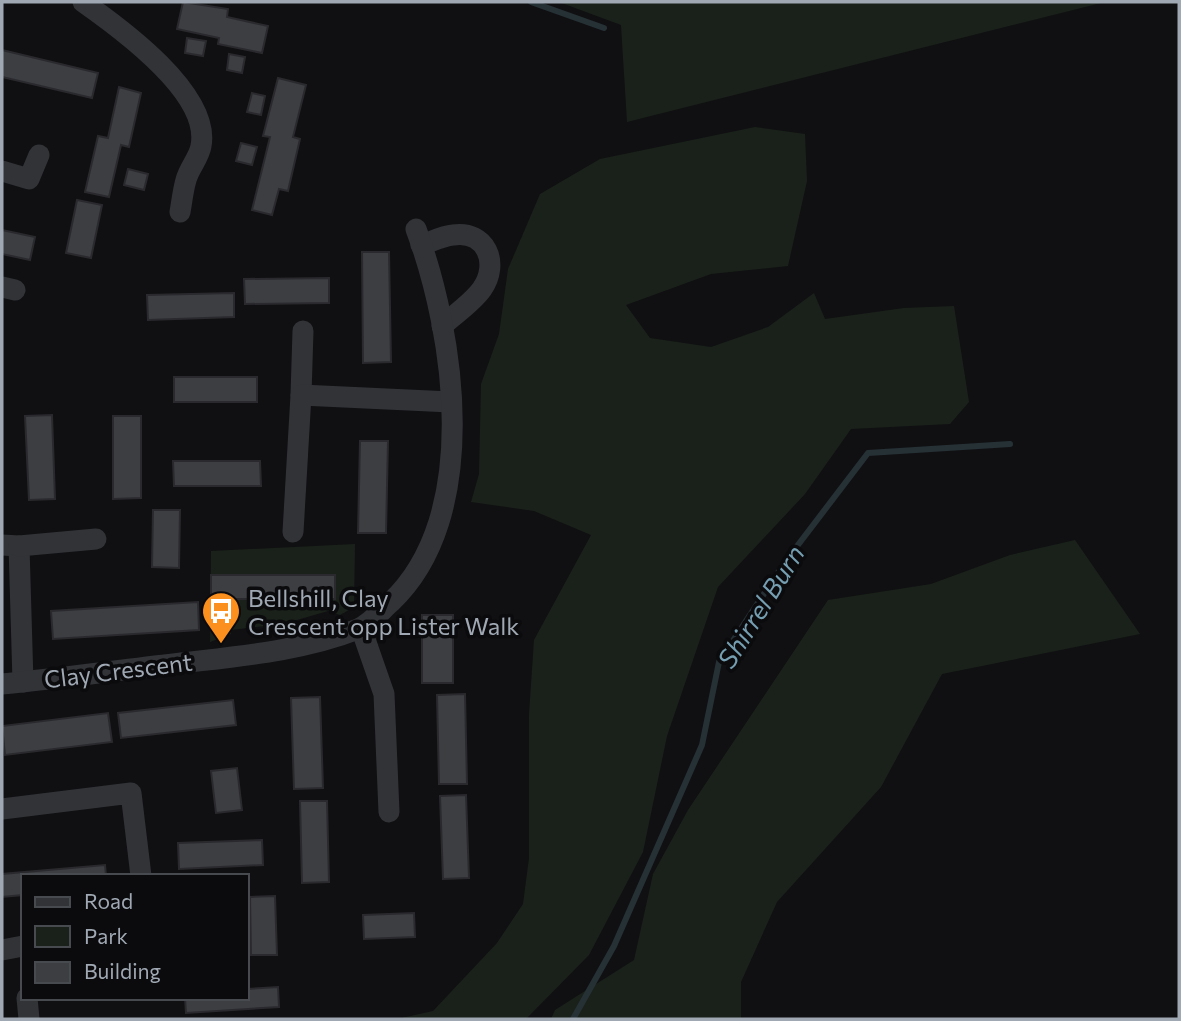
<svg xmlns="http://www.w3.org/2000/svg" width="1181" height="1021" font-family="Commissioner,sans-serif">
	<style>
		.green { fill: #1a211a }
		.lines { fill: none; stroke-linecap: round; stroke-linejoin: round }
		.stream { stroke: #263136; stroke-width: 6 }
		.building { fill: #3c3e42; stroke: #2a2a2e; stroke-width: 2 }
		.minor { stroke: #313337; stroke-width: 21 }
		.labels { text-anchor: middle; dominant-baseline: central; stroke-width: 7; stroke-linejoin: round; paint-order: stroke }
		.poi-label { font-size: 24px; fill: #a0a9b3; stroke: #0b0b0d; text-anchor: start }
		.street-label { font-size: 24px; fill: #a0a9b3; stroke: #0b0b0d }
		.water-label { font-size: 26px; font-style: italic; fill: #759eb1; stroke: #0b0b0d }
	</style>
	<rect width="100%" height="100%" fill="#101012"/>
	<g class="green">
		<path d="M559,2H1105L627,122L621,25Z"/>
		<path d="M755,127L805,134L807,181L788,266L711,274L626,305L650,338L711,347L768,327L814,293L825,319L904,308L954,306L969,402L950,424L851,429L805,494L718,587L667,736L643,852L589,955L526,1019H397L433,1011L497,943L523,904L529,858V714L534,640L591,535L534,511L471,502L479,474L481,384L499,334L508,269L540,194L600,159Z"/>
		<path d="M1075,540L1140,634L942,674L881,787L777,902L741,982V1019H551L555,1010L634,960L653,874L688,810L828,600L931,584L1010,555Z"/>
		<path d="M355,544L354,607L340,615L328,611L283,624L231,630V634L210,642L211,551Z"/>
	</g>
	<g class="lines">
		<g class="stream">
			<path d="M531,2L604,28"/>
			<path d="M573,1019L614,946L702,745L719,662L785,562L868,453L1010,444"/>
		</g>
	</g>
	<g class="building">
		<path d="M183,2L228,9L227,17L268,26L262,53L218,44L219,38L177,29Z"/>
		<path d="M187,38L206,41L203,56L185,53Z"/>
		<path d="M2,50L98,73L92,98L2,77Z"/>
		<path d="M229,54L245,57L242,73L227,70Z"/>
		<path d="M278,78L306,85L293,137L300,139L288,191L279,189L272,215L252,210L270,137L263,136Z"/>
		<path d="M119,87L141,93L129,147L121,145L109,197L85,192L98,136L108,138Z"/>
		<path d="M252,93L265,96L261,115L247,112Z"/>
		<path d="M241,143L257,147L252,165L236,161Z"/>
		<path d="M128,169L148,174L144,190L124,185Z"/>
		<path d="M77,200L102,205L91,258L66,253Z"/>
		<path d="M2,230L35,237L30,260L2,254Z"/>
		<path d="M362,252H389L391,362L363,363Z"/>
		<path d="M329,278V303L245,304L244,279Z"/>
		<path d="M234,293V317L148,320L147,295Z"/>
		<rect x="174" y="377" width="83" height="25"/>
		<path d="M52,415L55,499L29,500L25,416Z"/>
		<path d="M113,416H141V498L113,499Z"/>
		<path d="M360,441H388L386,533H358Z"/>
		<path d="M173,461H260L261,486H174Z"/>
		<path d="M153,510H180L179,568L152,567Z"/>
		<rect x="211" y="575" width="124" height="24"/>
		<path d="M198,602L199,630L53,639L51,611Z"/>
		<rect x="422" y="615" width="31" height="68"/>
		<path d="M465,694L467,784H439L437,695Z"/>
		<path d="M320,697L323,788L294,789L291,698Z"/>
		<path d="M233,700L236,725L121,738L118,713Z"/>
		<path d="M108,713L112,742L5,755L2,726Z"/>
		<path d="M237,768L242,810L216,813L211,771Z"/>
		<path d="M466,795L469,878L443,879L440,796Z"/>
		<path d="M300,801H327L329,882L302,883Z"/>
		<path d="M262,840L263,865L179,869L178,843Z"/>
		<path d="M105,865L106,876H23V895L2,897V874Z"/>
		<path d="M275,896L277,955H251L250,897Z"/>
		<path d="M414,913L415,937L364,939L363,915Z"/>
		<path d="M278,987L279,1007L186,1013L185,998H247V989Z"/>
	</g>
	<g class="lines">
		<g class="minor">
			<path d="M83,2C120,28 211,94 201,146C199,158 189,168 186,180C183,190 182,201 180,212"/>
			<path d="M2,171L29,179L39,155"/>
			<path d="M421,245C431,242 442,236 453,235C486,230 500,263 482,289C472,303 455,314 442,326"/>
			<path d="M2,287L15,290"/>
			<path d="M301,395L303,331"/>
			<path d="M293,532L301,395L451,402"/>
			<path d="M2,545L19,546L23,682"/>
			<path d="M19,546L96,539"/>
			<path d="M361,628L384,694L389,812"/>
			<path d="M2,684C62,678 121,670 181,663C240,656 302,651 358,629C370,624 381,611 391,602C482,516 455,335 416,229"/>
			<path d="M2,809L131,793L141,876"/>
			<path d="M2,950L23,946"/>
			<path d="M27,998L29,1019"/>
		</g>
	</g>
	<defs>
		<symbol id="bus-pin" viewBox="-11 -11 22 30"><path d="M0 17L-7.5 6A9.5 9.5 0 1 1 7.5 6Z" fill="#fb901f" stroke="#0b0b0d"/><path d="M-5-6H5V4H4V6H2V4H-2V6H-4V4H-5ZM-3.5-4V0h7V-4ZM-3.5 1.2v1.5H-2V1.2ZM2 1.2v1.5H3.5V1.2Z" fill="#fff"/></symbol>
	</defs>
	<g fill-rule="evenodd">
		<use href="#bus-pin" x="199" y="589" width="44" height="60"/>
	</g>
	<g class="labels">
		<g class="poi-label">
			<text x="248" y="597">Bellshill, Clay<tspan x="248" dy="28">Crescent opp Lister Walk</tspan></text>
		</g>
		<g class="street-label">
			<text transform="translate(118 670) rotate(-7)">Clay Crescent</text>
		</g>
		<g class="water-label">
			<text transform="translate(760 606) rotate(-58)">Shirrel Burn</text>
		</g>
	</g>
	<rect width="1181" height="1021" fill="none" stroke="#a0a9b3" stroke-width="7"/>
	<rect x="21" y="874" width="228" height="126" fill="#0b0b0d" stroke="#474a4f" stroke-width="2"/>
	<rect x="35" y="897" width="35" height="10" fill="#313337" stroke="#474a4f" stroke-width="2"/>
	<text x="84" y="909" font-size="21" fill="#a0a9b3">Road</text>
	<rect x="35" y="926" width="35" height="21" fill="#1a211a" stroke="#474a4f" stroke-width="2"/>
	<text x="84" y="944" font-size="21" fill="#a0a9b3">Park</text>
	<rect x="35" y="962" width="35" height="21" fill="#3c3e42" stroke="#474a4f" stroke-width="2"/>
	<text x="84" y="979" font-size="21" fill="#a0a9b3">Building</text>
</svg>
